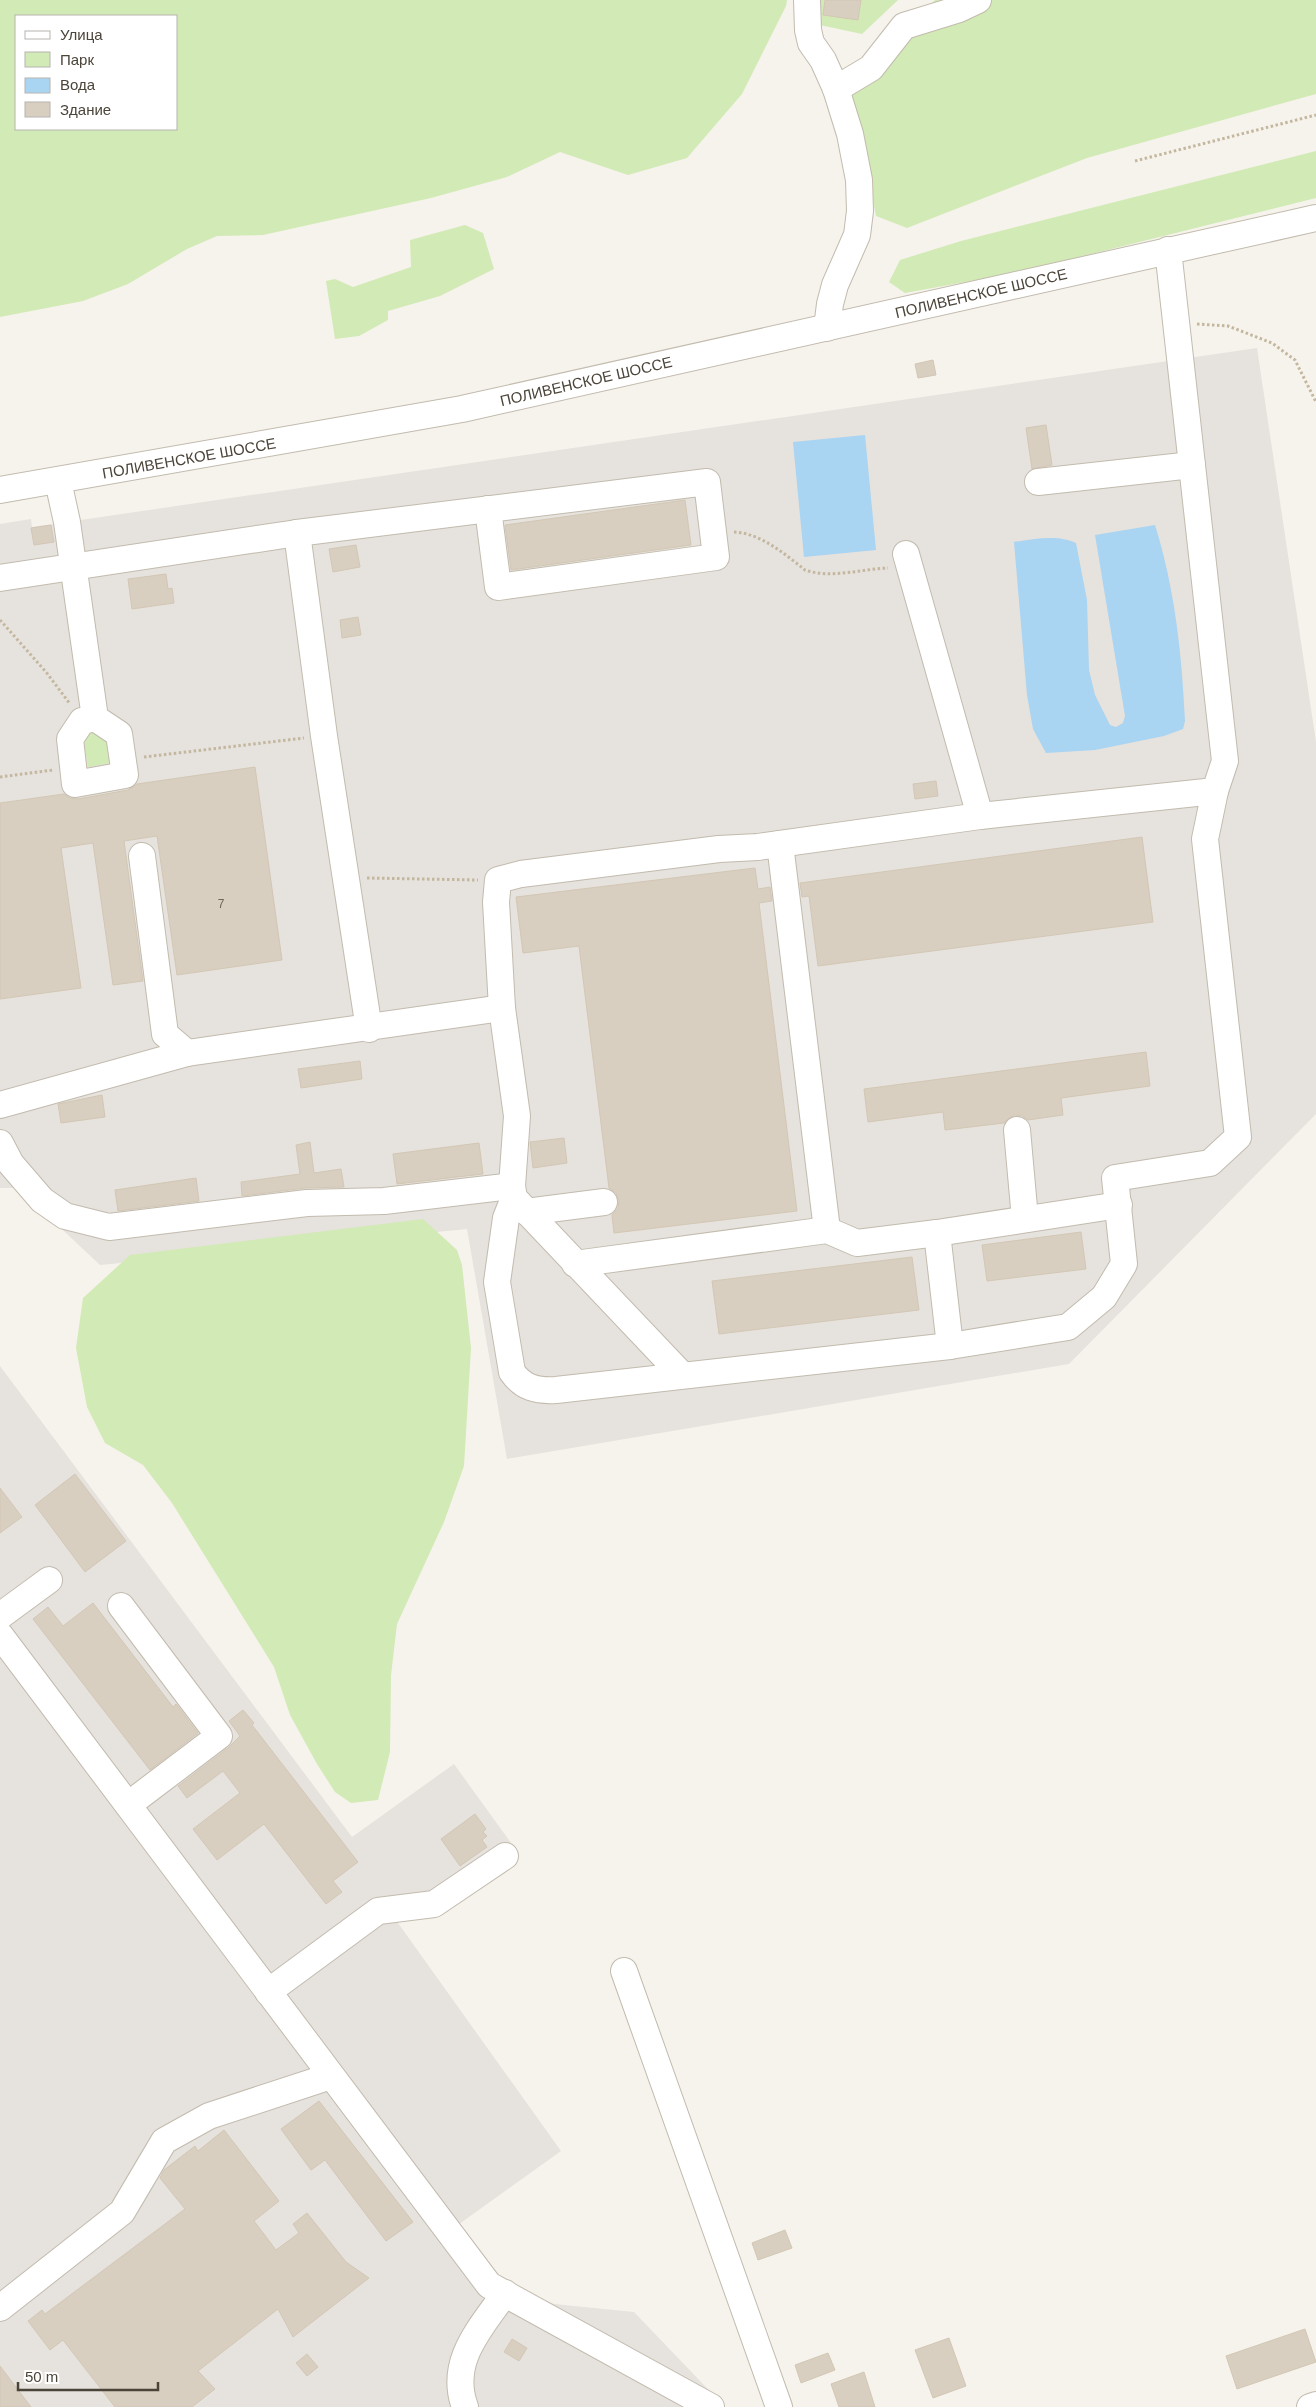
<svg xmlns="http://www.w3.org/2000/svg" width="1316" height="2407" font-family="Helvetica,sans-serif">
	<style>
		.industrial { fill: #e6e2dd }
		.green { fill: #d2eab5; fill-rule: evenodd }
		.water { fill: #a9d4f2 }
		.building { fill: #d8cfc1; stroke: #d3c7b4 }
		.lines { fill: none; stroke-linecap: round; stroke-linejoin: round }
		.minor-casing { stroke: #c2bbae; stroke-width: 28 }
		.path { stroke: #c4b79f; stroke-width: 3; stroke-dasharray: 2.5 2.5; stroke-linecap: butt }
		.minor { stroke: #fff; stroke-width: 26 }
		.labels { text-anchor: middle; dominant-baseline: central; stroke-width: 5; stroke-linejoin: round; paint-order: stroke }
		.number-label { font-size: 12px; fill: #6e675b }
		.street-label { font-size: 15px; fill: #4b4439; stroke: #fff }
	</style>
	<rect width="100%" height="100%" fill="#f6f3ec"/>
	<g class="industrial">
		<path d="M1257,348L1316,742V1114L1069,1364L507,1459L467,1229L100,1265L18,1188H0V524L31,519L32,527L67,522Z"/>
		<path d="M0,1366L352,1837L454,1764L511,1843L398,1923L561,2151L455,2227L484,2274L554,2304L634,2312L725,2407H0Z"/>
	</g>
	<g class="green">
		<path d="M0,0H787L786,6L742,94L687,158L628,175L560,152L507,177L431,198L263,235L217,236L187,249L128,284L83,301L0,317ZM16,16H176V129H16Z"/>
		<path d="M818,0H898L862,34L815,24Z"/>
		<path d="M935,0H1316V94L1087,158L907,228L876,216L865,159L847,89Z"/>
		<path d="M1316,151V198L1015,273L905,293L889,282L900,260L961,241Z"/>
		<path d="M465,225L483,233L494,269L440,296L388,311V320L359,336L335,339L326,281L335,279L353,287L411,267L410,240Z"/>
		<path d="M105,730L110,763L88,767L83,733Z"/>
		<path d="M423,1219L457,1250L462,1265L471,1348L464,1466L444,1522L397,1624L391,1675L390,1752L378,1800L351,1803L335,1792L317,1764L290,1715L274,1667L172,1503L143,1465L105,1443L87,1407L76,1348L83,1298L130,1255Z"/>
	</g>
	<g class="water">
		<path d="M865,435L876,550L804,557L793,442Z"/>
		<path d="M1155,525C1175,589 1182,655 1185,721L1183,729L1164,736L1095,750L1046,753L1033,729L1027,695L1014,542C1033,539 1058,534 1076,543L1087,600L1089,670L1095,695L1110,725L1116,727L1123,723L1125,716L1095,535Z"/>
	</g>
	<g class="building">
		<path d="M825,0H861L858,20L823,15Z"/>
		<path d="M933,360L936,375L918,378L915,364Z"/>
		<path d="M1046,425L1052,465L1032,469L1026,428Z"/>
		<path d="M685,500L691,545L511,570L505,525Z"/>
		<path d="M51,525L54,542L34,545L31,528Z"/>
		<path d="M356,545L360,567L333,572L329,549Z"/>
		<path d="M166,574L168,589L172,588L174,603L132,609L128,579Z"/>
		<path d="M358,617L361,635L342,638L340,620Z"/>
		<path d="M255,767L282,960L177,975L157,836L124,841L143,981L113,985L93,843L61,848L81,988L0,999V803L64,794L70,798L78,799L128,790L137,784Z"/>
		<path d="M936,781L938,796L915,799L913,784Z"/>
		<path d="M1142,837L1153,922L818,966L809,896L802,897L800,883Z"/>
		<path d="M755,868L758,889L770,887L772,901L759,903L797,1211L614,1233L612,1215L618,1208L619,1201L616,1193L609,1188L579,946L523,953L516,897Z"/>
		<path d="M1146,1052L1150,1086L1061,1098L1063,1115L1028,1120L1023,1116L1015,1115L1009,1118L1004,1123L945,1130L943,1112L868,1122L864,1089Z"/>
		<path d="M360,1061L362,1079L301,1088L298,1069Z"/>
		<path d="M102,1095L105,1117L61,1123L58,1104Z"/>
		<path d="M564,1138L567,1163L533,1168L530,1142Z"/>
		<path d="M310,1142L314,1173L341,1169L344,1187L305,1188L242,1196L241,1182L300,1174L296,1145Z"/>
		<path d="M479,1143L483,1174L397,1184L393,1154Z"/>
		<path d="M196,1178L199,1201L118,1211L115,1190Z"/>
		<path d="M1081,1232L1086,1269L987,1281L982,1245Z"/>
		<path d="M912,1257L919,1310L719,1334L712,1281Z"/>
		<path d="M75,1474L126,1541L85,1572L35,1505Z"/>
		<path d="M0,1488L22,1517L0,1533Z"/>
		<path d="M93,1603L173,1707L176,1704L198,1733L150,1770L33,1619L48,1607L63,1626Z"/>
		<path d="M243,1710L254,1723L252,1725L358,1862L333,1881L342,1892L326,1904L264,1824L217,1860L193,1829L240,1793L223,1771L187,1798L178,1786L228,1748L240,1736L229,1721Z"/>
		<path d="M475,1814L486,1829L483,1832L487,1836L482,1840L487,1847L460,1866L441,1839Z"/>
		<path d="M319,2101L413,2222L386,2241L325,2160L311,2170L281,2129Z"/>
		<path d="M224,2130L279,2201L254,2221L276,2250L299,2233L293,2224L307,2213L346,2262L369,2278L293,2337L278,2309L198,2371L215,2389L192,2407H115L63,2340L50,2350L28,2321L42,2310L45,2314L185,2209L160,2178L164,2170L195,2146L198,2151Z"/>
		<path d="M785,2230L792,2248L758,2260L752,2243Z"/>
		<path d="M1305,2329L1316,2362L1237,2389L1226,2356Z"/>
		<path d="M949,2338L966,2386L933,2398L915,2350Z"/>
		<path d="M512,2339L527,2348L519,2361L504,2352Z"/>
		<path d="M828,2353L835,2370L801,2383L795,2365Z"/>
		<path d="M307,2354L318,2367L307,2376L296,2363Z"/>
		<path d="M0,2366L31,2407H0Z"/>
		<path d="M864,2372L875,2407H839L831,2384Z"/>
	</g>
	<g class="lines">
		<defs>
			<g id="minor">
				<path d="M807,0L808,30L811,43L823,60L836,89L850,134L859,180L860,211L857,235L835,285L830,304L827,328"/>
				<path d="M836,89L871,68L904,26L959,9L978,0"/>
				<path d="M58,481L67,522L95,718L119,734L125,775L75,784L70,739L82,721L95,718"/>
				<path d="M1038,482L1192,465"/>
				<path d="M0,490L462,409L1316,218"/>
				<path d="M297,533L324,736L369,1029"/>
				<path d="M906,554L980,816"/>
				<path d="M0,578L297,533L707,482L716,557L498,587L488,509"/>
				<path d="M780,844L827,1230"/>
				<path d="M142,856L165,1034L187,1053"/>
				<path d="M0,1105L187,1053L502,1008"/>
				<path d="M1017,1130L1025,1219"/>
				<path d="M0,1143L11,1164L42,1200L65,1216L109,1227L307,1203L384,1201L512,1186"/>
				<path d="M514,1198L506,1218L497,1282L512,1372C523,1388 537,1391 556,1390L950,1346L1068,1327L1104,1297L1124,1264L1115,1178L1210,1163L1238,1137L1205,839L1215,791L1225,761L1168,250"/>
				<path d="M526,1212L604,1202"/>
				<path d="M937,1233L950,1346"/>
				<path d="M575,1264L827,1230L857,1243L937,1233L1119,1205"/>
				<path d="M682,1375L514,1198L512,1186L517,1116L502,1008L496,902L498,880L521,874L719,849L758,847L980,816L1215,791"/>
				<path d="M121,1606L219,1736L128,1805"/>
				<path d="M0,1616L49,1580"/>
				<path d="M0,1635L489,2285L711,2407"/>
				<path d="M624,1971L779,2407"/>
				<path d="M268,1992L378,1911L434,1904L505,1856"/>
				<path d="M0,2308L122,2212L164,2141L209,2116L331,2076"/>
				<path d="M465,2407C448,2361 481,2328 505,2293"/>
				<path d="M1310,2407L1316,2405"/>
			</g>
		</defs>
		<use href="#minor" class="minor-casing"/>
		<g class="path">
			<path d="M1135,161L1316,115"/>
			<path d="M1197,324L1228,326L1272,343L1295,360L1316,402"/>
			<path d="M734,532C760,533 785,554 805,570C831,579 861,569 888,568"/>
			<path d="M0,620L46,672L70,704"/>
			<path d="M144,757L304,738"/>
			<path d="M0,777L53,770"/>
			<path d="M367,878L478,880"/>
		</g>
		<use href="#minor" class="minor"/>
	</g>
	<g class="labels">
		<g class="number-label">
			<text x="221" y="904">7</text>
		</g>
		<g class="street-label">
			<text transform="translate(981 293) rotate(-13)">ПОЛИВЕНСКОЕ ШОССЕ</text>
			<text transform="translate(586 381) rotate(-13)">ПОЛИВЕНСКОЕ ШОССЕ</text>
			<text transform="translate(189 458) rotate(-10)">ПОЛИВЕНСКОЕ ШОССЕ</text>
		</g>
	</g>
	<rect x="15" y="15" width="162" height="115" fill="#ffffff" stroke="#b7b4b0"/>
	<rect x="25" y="31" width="25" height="8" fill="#ffffff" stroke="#b7b4b0"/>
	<text x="60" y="40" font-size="15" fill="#4b4439">Улица</text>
	<rect x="25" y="52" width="25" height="15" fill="#d2eab5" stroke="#b7b4b0"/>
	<text x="60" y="65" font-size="15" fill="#4b4439">Парк</text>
	<rect x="25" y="78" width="25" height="15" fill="#a9d4f2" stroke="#b7b4b0"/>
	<text x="60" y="90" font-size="15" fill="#4b4439">Вода</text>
	<rect x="25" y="102" width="25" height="15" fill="#d8cfc1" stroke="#b7b4b0"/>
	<text x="60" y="115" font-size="15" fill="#4b4439">Здание</text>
	<path d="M18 2382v8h140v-8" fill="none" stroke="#4b4439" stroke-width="2.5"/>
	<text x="25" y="2382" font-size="15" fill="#4b4439" stroke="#ffffff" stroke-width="4" paint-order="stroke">50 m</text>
</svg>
